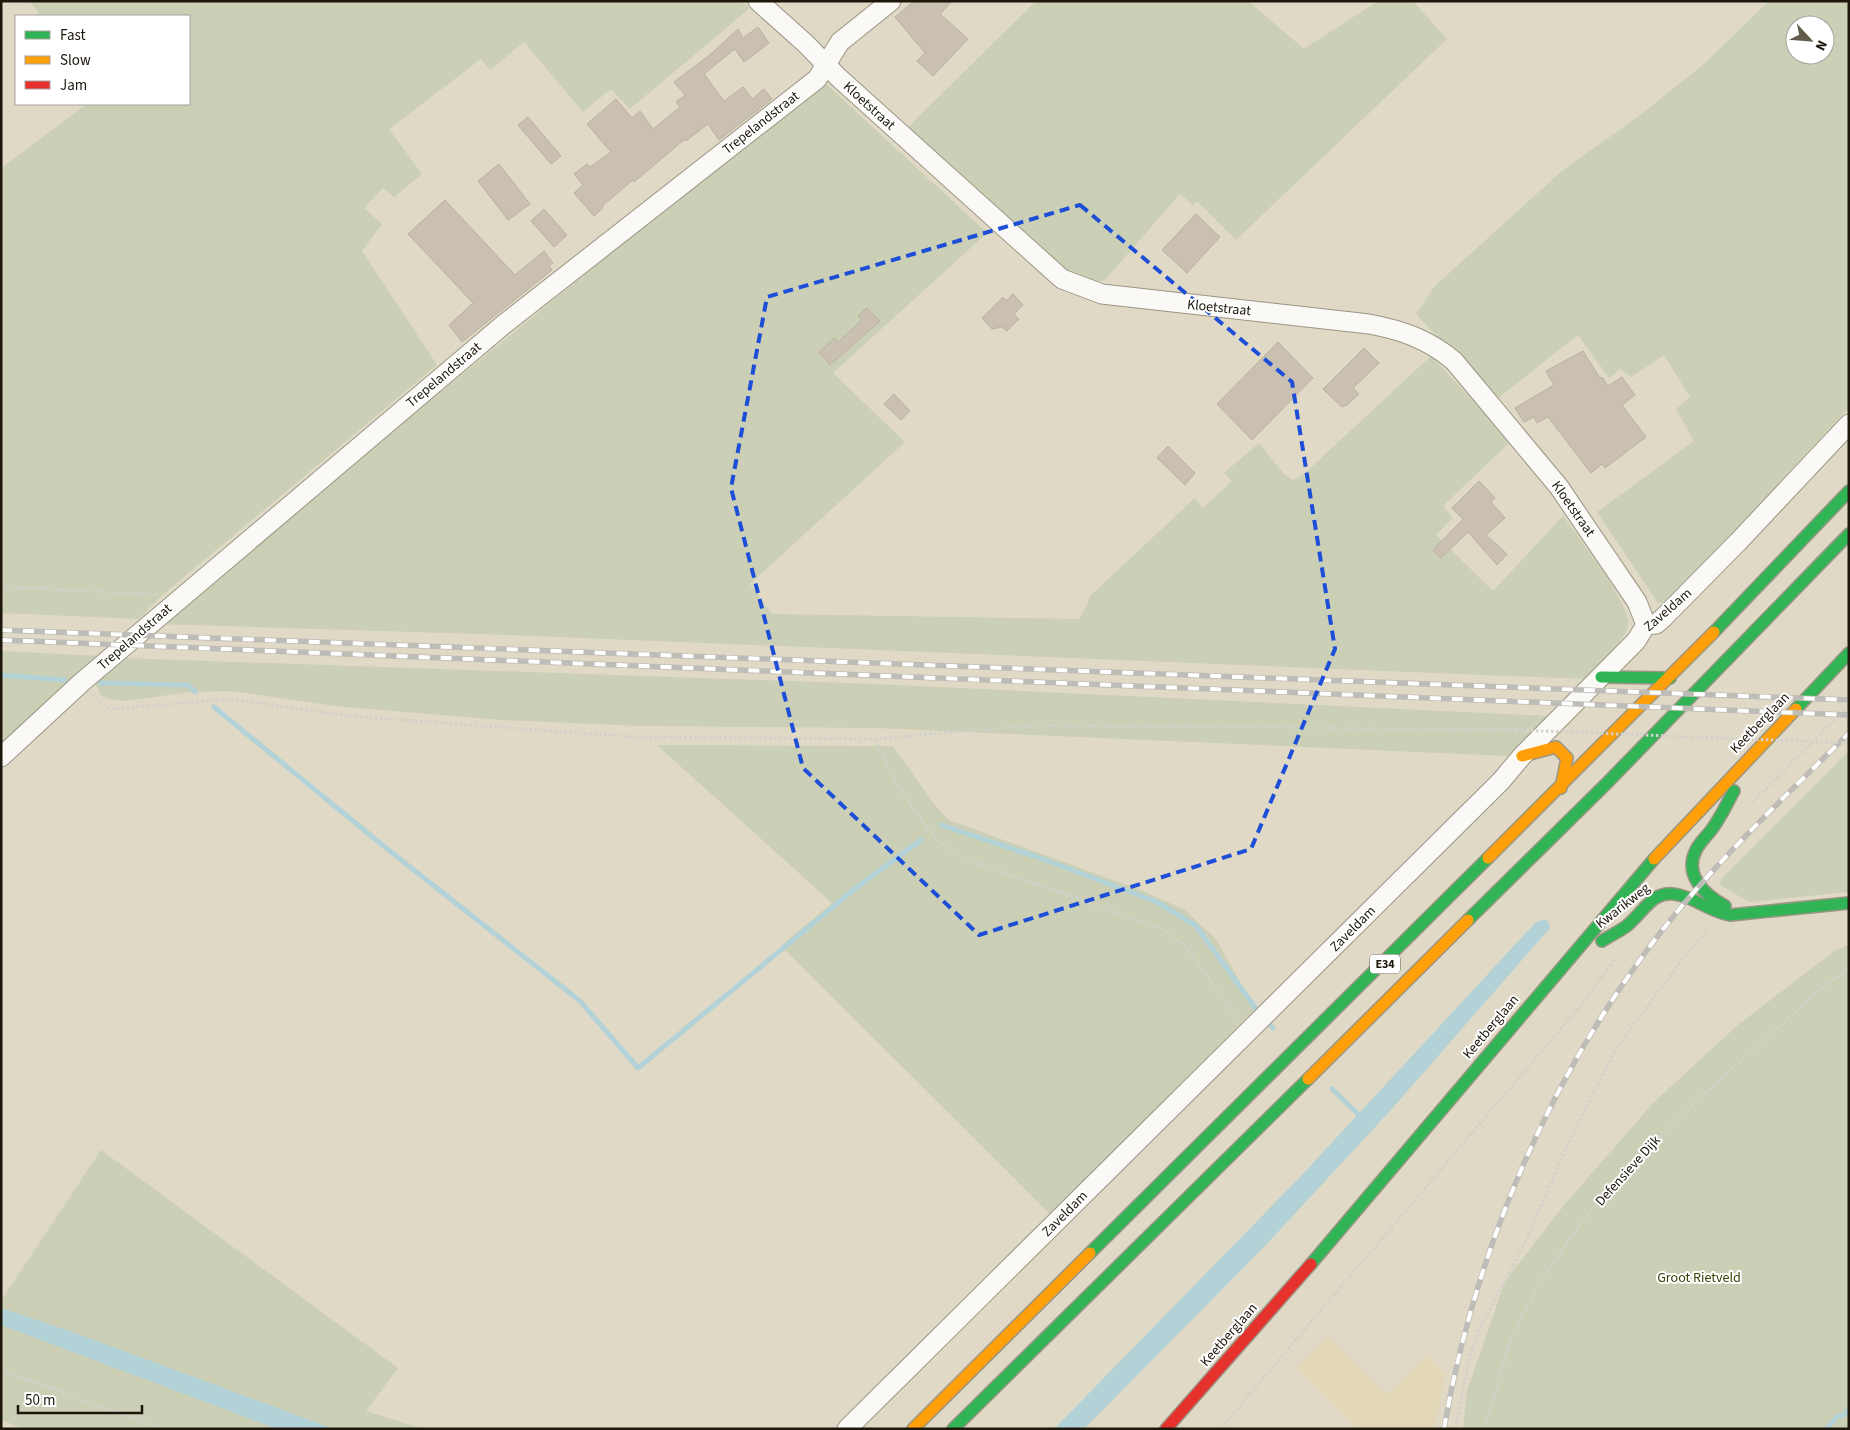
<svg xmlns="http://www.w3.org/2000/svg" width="1850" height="1430" font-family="'Source Sans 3',sans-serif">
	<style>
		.built { fill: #e2d7b6 }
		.green { fill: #cbcfb6; fill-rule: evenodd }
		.water { fill: #b2d2d8 }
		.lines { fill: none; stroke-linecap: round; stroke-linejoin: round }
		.stream { stroke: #b2d2d8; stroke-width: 5 }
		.building { fill: #c9c0b1; stroke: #bab1a3 }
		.street-casing { stroke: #9a9585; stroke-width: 21 }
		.fast-casing { stroke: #9a9585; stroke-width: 14 }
		.slow-casing { stroke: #9a9585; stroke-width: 14 }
		.jam-casing { stroke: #9a9585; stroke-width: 14 }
		.path { stroke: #d3d1cb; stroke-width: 3; stroke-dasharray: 2.5 2.5; stroke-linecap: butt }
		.street { stroke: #faf9f6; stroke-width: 19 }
		.fast { stroke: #30b455; stroke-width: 11 }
		.slow { stroke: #ff9f0a; stroke-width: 11 }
		.jam { stroke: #e5322d; stroke-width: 11 }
		.rail-casing { stroke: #bebcb7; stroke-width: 5.5 }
		.rail { stroke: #fff; stroke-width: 4; stroke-dasharray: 11; stroke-linecap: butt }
		.path-bridge { stroke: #d3d1cb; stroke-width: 3; stroke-dasharray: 2.5 2.5; stroke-linecap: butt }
		.marked { fill: none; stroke: #1d4ed8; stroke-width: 4; stroke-dasharray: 10 6; stroke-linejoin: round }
		.labels { text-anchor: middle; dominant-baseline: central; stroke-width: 4; stroke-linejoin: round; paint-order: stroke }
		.shield { fill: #fff; stroke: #605d54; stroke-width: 1 }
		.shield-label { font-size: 12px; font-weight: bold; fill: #1c170a }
		.street-label { font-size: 14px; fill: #1c170a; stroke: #fff }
		.park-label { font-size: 14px; fill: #334405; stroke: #fff }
	</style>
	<rect width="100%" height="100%" fill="#e0d9c5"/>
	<path class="built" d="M1328,1336L1387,1395L1426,1356L1445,1375L1434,1429H1354L1356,1427L1297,1368Z"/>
	<g class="green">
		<path d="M29,1H741L750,8L630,109L611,89L583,112L524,42L490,70L481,59L389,129L422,174L394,197L383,188L364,208L382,224L362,251L437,365L160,597L139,619L1,613V168L87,104H189V16H41Z"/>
		<path d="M1036,1H1248L1304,49L1378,1H1413L1447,39L1236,240L1197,201L1193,205L1180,194L1104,281H1086L1074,277L1046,259L904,131Z"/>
		<path d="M1769,1H1849V407L1681,589L1666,603H1658L1597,512L1694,441L1676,409L1690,397L1664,355L1631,377L1620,369L1609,378L1578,335L1496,400L1416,314L1435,286L1563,170L1639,116L1704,64ZM1795,25H1825V55H1795Z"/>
		<path d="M824,82L987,233L833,373L905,442L750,584L772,614L1079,619L1088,604L1089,597L1195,498L1203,508L1232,481L1224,473L1259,443L1284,474L1293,480L1305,473L1431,356L1511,441L1443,506L1453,518L1436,535L1493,591L1563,516C1576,534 1634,608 1628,626C1622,646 1598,664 1584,679L509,635L157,624L666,208Z"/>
		<path d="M1,651L101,656L1,747Z"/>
		<path d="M122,658L875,684L1549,716L1508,756L875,728L642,726L501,720L335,706L232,691L190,692L125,701L108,699L101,695L94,681Z"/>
		<path d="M657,745L893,746L934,804L949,820L1143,891L1185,910L1216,939L1255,1009L1051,1215L781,946L832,903Z"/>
		<path d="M1849,751V892L1749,902L1720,885L1722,878Z"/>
		<path d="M1849,945V1429H1463L1467,1391L1505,1281L1565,1204L1653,1103L1739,1024L1836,950Z"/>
		<path d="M101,1150L398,1368L366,1411L423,1429H25L1,1420V1295L4,1296Z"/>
	</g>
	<g class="water">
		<path d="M1547,919L1550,928L1390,1111L1262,1249L1084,1429H1054L1301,1176L1536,922Z"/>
		<path d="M1,1308L78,1334L334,1429H277L1,1325Z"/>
	</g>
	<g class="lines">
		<g class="stream">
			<path d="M1,675L64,680"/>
			<path d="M101,683L188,685L195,692"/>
			<path d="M214,707L386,848L580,1001L638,1068L856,888L921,840"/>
			<path d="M941,825L1043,859L1157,902L1196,926L1257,1010"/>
			<path d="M1269,1023L1273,1028"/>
			<path d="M1332,1089L1362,1118"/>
			<path d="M1826,1429L1838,1416L1844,1415L1849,1408"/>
		</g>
	</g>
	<g class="building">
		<path d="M914,1H952L940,14L968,39L933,76L917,61L925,53L895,17Z"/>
		<path d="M758,27L769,43L744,62L735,49L704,74L724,101L743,87L752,99L764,89L772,99L719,140L708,124L686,141L685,139L634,182L633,180L602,206L603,208L594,216L574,193L583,185L574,174L587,164L590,167L611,152L587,124L616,99L632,118L640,111L653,129L680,107L676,102L685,95L674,82L711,54L738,29L743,38Z"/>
		<path d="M528,117L561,156L551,164L518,125Z"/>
		<path d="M499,164L530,204L508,220L478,181Z"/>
		<path d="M445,200L515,275L544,251L553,263L549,266L552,270L462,342L449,325L473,303L408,234Z"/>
		<path d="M544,209L567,235L554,247L531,221Z"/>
		<path d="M1196,214L1220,237L1187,273L1162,250Z"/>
		<path d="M1013,294L1023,305L1014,314L1019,319L1007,331L1002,327L992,329L982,318L1003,297L1006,301Z"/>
		<path d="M867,308L880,321L830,365L819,352L835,338L838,342L862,320L858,316Z"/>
		<path d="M1278,342L1313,378L1252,440L1217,404Z"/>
		<path d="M1364,348L1379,363L1353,388L1359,394L1347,405L1342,407L1323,389Z"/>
		<path d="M1583,351L1600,378L1602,377L1608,386L1622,377L1635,395L1622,405L1646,437L1605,468L1602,464L1591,473L1548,417L1537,423L1534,417L1524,422L1515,408L1554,385L1546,371Z"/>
		<path d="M894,394L910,411L901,420L884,404Z"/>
		<path d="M1168,446L1195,473L1185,485L1157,458Z"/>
		<path d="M1479,481L1495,498L1491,502L1505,518L1486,535L1507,554L1497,565L1468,532L1441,558L1433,550L1463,519L1452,508Z"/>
	</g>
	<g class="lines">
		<defs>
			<g id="street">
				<path d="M758,1L806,44L839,78L1062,279L1102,294L1369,324C1401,330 1428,339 1454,361L1559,487L1637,602L1646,625"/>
				<path d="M1,757L82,682L503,325L817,79L840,42L891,1"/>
				<path d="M847,1429L1501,781L1522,756L1636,641L1646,625L1656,624L1664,617L1738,542L1849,424"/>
			</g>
			<g id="fast">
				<path d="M1714,632L1849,491"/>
				<path d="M1601,677L1670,678"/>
				<path d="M1796,709L1849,653"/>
				<path d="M1725,906C1705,895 1683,875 1696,850C1700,842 1707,836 1712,829C1721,817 1727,803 1734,791"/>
				<path d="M1468,920L1607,783L1849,534"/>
				<path d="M1602,941C1611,935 1621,931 1629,924C1645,910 1654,888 1679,895C1697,899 1711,912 1730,915L1849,903"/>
				<path d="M1090,1253L1488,858"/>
				<path d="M1311,1264L1654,859"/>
				<path d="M953,1429L1308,1079"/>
			</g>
			<g id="slow">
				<path d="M1522,756L1556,747L1567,758L1561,788"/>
				<path d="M1488,858L1714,632"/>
				<path d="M1654,859L1796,709"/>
				<path d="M1308,1079L1468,920"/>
				<path d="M913,1429L1090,1253"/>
			</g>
			<path id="jam" d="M1166,1429L1311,1264"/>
		</defs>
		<use href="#street" class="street-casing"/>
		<use href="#fast" class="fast-casing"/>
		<use href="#slow" class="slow-casing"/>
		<use href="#jam" class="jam-casing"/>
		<g class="path">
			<path d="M1,586L158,595"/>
			<path d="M92,694L99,702L112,709L231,699L348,716L634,737L875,739L1035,725L1516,730"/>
			<path d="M875,739L897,785L936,839L963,858L1161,928L1186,947L1238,1020"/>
			<path d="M1752,803L1849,705"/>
			<path d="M1,1370L162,1429"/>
			<path d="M1220,1429L1587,998L1615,958"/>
			<path d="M1455,1429L1470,1355L1479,1330L1524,1245L1569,1142L1616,1049L1686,954L1707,931"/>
			<path d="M1485,1429L1510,1341L1540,1282L1583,1220L1665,1130L1821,988L1849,969"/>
		</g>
		<use href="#street" class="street"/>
		<use href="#fast" class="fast"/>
		<use href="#slow" class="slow"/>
		<use href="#jam" class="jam"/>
		<defs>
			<g id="rail">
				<path d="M1,630L1849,700"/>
				<path d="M1,640L1849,715"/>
				<path d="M1444,1429C1475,1249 1551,1072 1664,928C1720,857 1786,796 1849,733"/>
			</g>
		</defs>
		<use href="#rail" class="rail-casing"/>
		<use href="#rail" class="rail"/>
		<path class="path-bridge" d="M1516,730L1849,743"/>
	</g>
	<path class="marked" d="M1080,205L1292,382L1335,649L1251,849L979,935L803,768L731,488L767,297Z"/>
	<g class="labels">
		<rect class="shield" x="1370" y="954.5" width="30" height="19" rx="4"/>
		<g class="shield-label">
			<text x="1385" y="964">E34</text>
		</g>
		<g class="street-label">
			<text transform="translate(869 106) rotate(42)">Kloetstraat</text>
			<text transform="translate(761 123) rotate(-38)">Trepelandstraat</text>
			<text transform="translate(1219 308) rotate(6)">Kloetstraat</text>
			<text transform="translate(444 375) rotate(-40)">Trepelandstraat</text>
			<text transform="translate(1573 509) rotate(55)">Kloetstraat</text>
			<text transform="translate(1668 610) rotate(-41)">Zaveldam</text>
			<text transform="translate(135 637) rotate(-41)">Trepelandstraat</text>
			<text transform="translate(1760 723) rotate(-46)">Keetberglaan</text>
			<text transform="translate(1623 906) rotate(-38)">Kwarikweg</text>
			<text transform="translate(1353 929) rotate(-45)">Zaveldam</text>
			<text transform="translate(1491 1027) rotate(-50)">Keetberglaan</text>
			<text transform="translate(1628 1171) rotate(-48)">Defensieve Dijk</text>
			<text transform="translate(1065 1214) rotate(-45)">Zaveldam</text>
			<text transform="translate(1229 1335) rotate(-49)">Keetberglaan</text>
		</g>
		<g class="park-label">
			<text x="1699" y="1278">Groot Rietveld</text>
		</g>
	</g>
	<rect width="1850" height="1430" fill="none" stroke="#1c170a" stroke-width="5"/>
	<rect x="15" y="15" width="175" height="90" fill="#ffffff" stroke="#a4a29d"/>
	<rect x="25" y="31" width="25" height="8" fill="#30b455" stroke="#a4a29d"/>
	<text x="60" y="40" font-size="15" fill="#1c170a">Fast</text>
	<rect x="25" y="56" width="25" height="8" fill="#ff9f0a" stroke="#a4a29d"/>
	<text x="60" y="65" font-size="15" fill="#1c170a">Slow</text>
	<rect x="25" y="81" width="25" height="8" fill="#e5322d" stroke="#a4a29d"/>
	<text x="60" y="90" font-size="15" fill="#1c170a">Jam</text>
	<g transform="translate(1810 40) rotate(116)"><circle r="24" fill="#ffffff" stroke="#a4a29d"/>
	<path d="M0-4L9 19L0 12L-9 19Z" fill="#615b4b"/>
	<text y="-8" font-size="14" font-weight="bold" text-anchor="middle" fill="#1c170a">N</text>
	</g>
	<path d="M18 1405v8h124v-8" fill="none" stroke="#1c170a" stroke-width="2.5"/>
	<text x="25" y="1405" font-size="15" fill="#1c170a" stroke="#ffffff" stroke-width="4" paint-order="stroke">50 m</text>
</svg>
